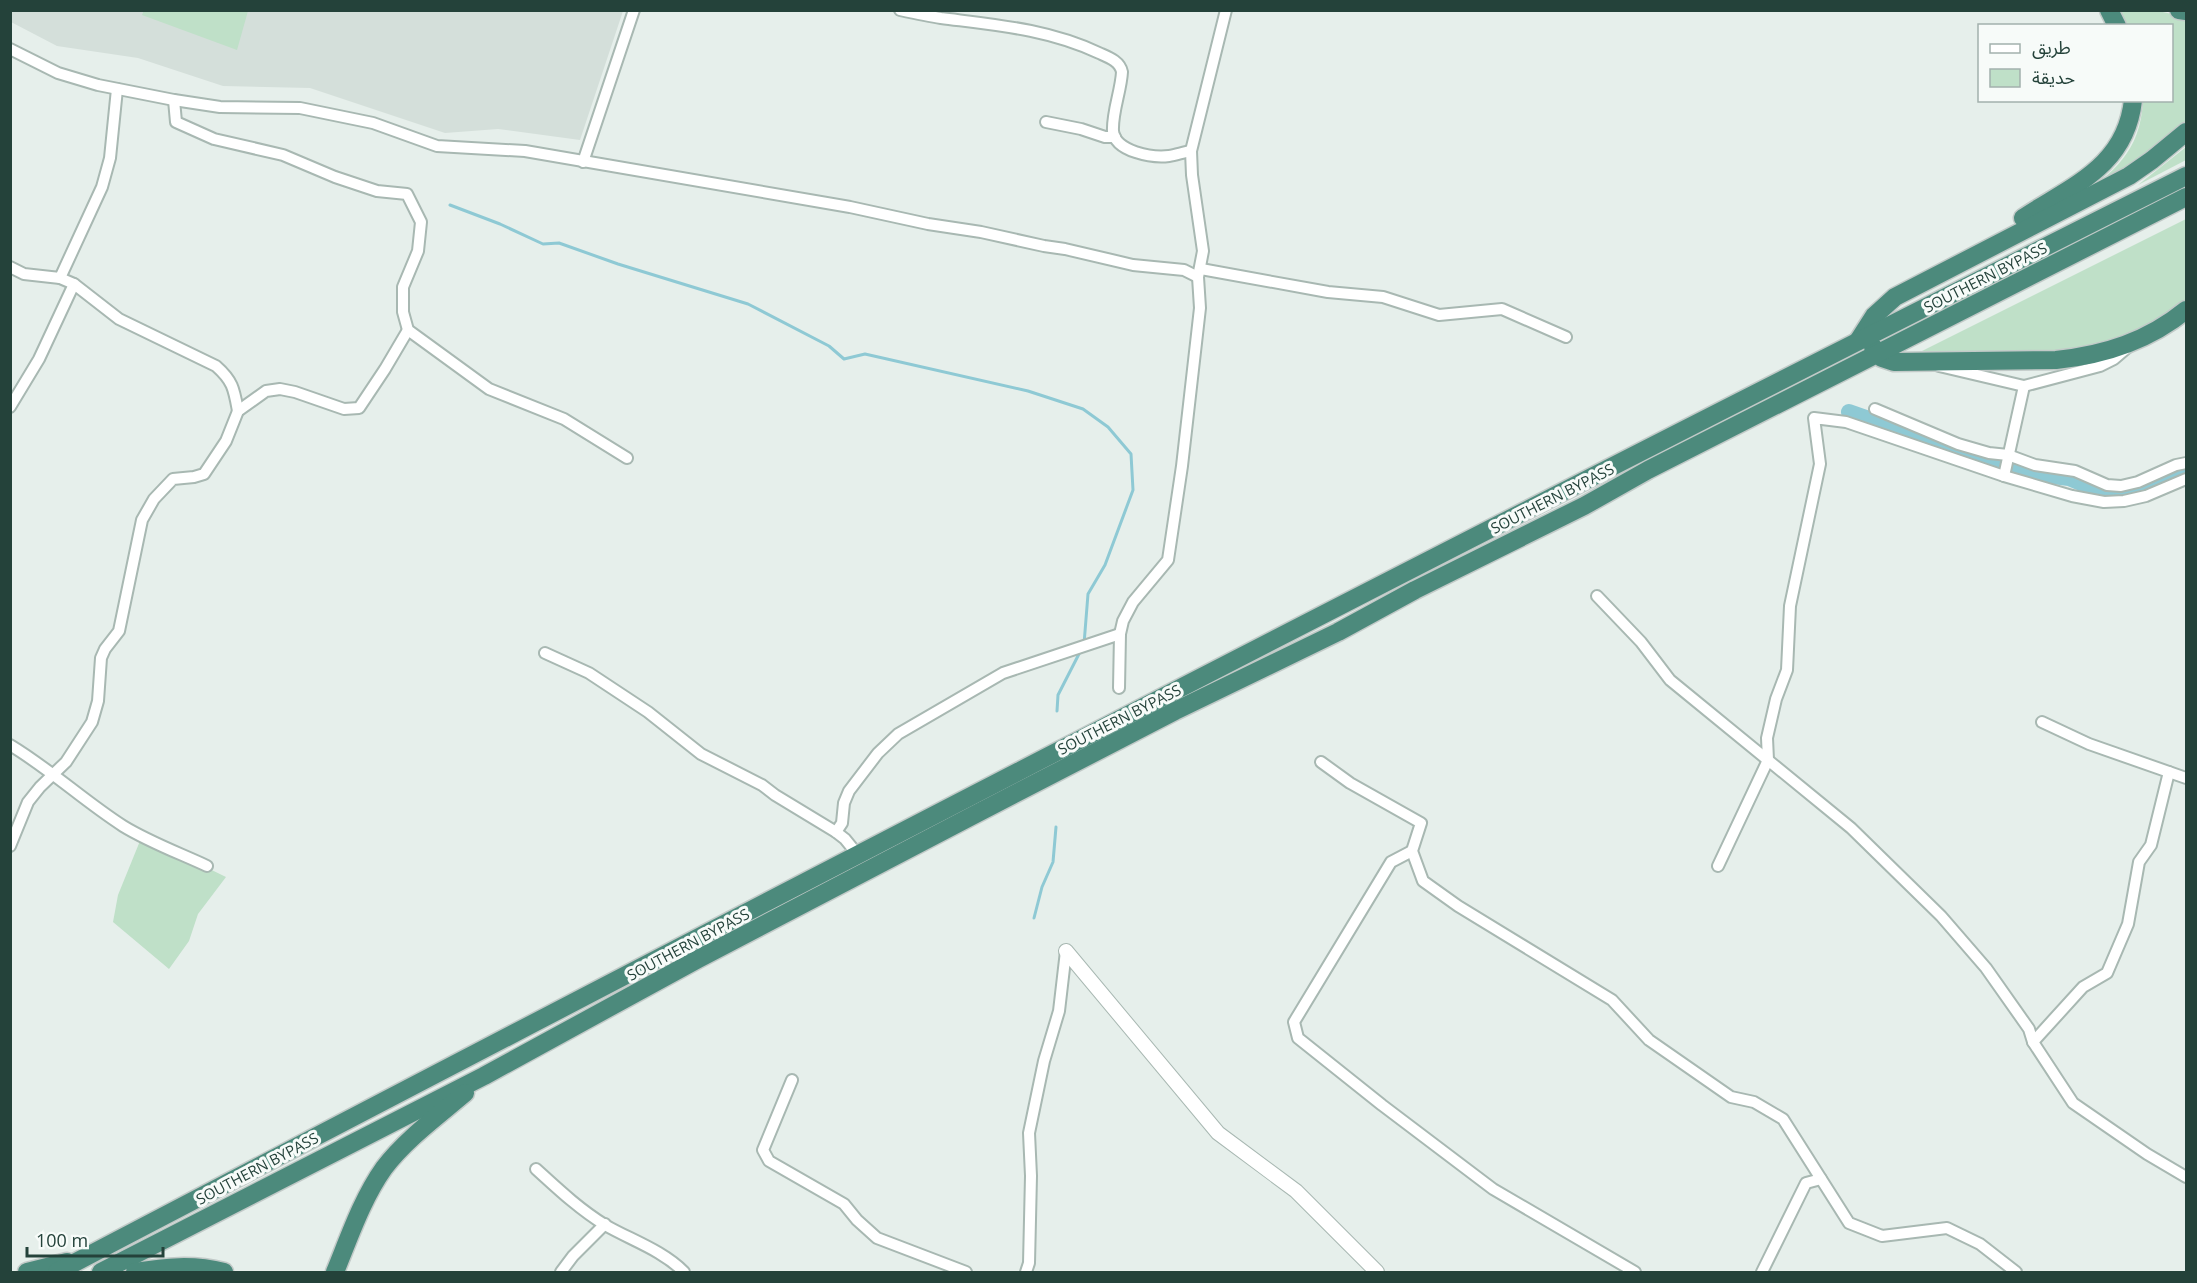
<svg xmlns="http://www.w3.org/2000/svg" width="2197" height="1283" font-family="'Open Sans','Noto Sans Arabic',sans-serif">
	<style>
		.built { fill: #d4dfda }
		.green { fill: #bfe0c8 }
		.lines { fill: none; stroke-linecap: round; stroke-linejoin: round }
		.stream { stroke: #8ec9d4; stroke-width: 3 }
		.river { stroke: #8ec9d4; stroke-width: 16 }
		.minor-casing { stroke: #a8b8b2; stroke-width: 14 }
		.tertiary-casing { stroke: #a8b8b2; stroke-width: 16 }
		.trunk-casing { stroke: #c2cac8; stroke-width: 21 }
		.minor { stroke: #fff; stroke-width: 10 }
		.tertiary { stroke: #fff; stroke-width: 14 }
		.trunk { stroke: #4c8a7c; stroke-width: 18 }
		.labels { text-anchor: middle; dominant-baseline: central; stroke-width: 6; stroke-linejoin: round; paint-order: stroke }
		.street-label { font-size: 15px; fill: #24423a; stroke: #f7fbf9 }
	</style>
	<rect width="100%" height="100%" fill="#e6efeb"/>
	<path class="built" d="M10,11H623L580,140L498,129L445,133L310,88L223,86L138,58L57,46L11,22Z"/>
	<g class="green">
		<path d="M144,10H248V11L237,50L142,15Z"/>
		<path d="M2118,11H2158L2186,17V125L2154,155L2075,201C2114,171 2140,153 2143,101L2172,100V26L2126,25Z"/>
		<path d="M2186,147V160L2138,185Z"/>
		<path d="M2186,219V300C2169,313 2153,326 2132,335C2076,361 1984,353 1922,351Z"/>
		<path d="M142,836L226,877L198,914L189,941L169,969L113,922L118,895Z"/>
	</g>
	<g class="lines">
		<g class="stream">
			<path d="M450,205L500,224L543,244L559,243L618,264L748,304L829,346L844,359L865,354L1028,391L1083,409L1108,427L1131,454L1133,490L1105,565L1088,594L1084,644"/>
			<path d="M1057,711L1058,695L1081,650"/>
			<path d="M1034,918L1042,887L1053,862L1056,827"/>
		</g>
		<path class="river" d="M1849,412L1926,439L1951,452L2037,474L2069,478L2090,487L2118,494L2146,487L2186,469"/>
		<defs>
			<g id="minor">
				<path d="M900,10C914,13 928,16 941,18C996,25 1048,29 1099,53C1108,57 1120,61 1122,72C1121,91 1112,112 1113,131C1115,152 1153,158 1169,156C1176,155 1184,152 1191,151"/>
				<path d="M10,49L58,73L98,85L174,100L220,107L300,108L373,123L437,146L525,151L850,207L928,224L981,232L1044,246L1065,249L1133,265L1184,270L1198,277"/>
				<path d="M174,100L176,122L214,139L283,155L335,177L377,191L407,194L421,222L418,251L403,287V312L408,330L489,389L564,419L627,458"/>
				<path d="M1046,122L1081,129L1105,137H1115"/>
				<path d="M583,162L634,10"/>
				<path d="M10,267L24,274L60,278L74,284L119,319L216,366C233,381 234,389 238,411"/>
				<path d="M1201,269L1328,292L1383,297L1439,315L1502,309L1566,337"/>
				<path d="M60,278L102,187L110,158L117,89"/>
				<path d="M1939,366L2024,386L2100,366L2114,359L2128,347"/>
				<path d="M10,407L39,359L74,284"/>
				<path d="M1875,409L1958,444L1989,453L2008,455L2035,465L2075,471L2107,485L2121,486L2138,482L2176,465L2186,463"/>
				<path d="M2004,476L2024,386"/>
				<path d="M1597,596L1641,642L1670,680L1851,828L1941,916L1986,968L2029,1029L2033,1042L2073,1103L2147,1154L2186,1177"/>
				<path d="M545,653L589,673L648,712L701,754L762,785L775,795L836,832L845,839L858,855"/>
				<path d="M1119,688L1120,634L1123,621L1133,602L1168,560L1182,466L1200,308L1198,277L1203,251L1192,175L1191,151L1226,10"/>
				<path d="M2042,722L2089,744L2186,778"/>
				<path d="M10,745C50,769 84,801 123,826C149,842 179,853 207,866"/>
				<path d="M1321,762L1350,783L1421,823L1412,851L1423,881L1458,906L1612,1000L1649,1040L1731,1097L1754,1102L1783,1119L1849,1223L1882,1236L1947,1228L1980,1244L2016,1272"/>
				<path d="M836,832L842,823L844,803L849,791L878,753L898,734L1003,673L1120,634"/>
				<path d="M10,846L28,802L40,787L66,762L92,722L98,701L101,658L105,649L119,631L142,520L154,499L173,479L194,477L204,474L226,441L238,411L266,391L280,389L295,392L344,409L359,408L385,369L408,330"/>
				<path d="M1412,851L1391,862L1294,1022L1298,1038L1382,1105L1493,1189L1635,1272"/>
				<path d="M1718,866L1768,760L1767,738L1776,699L1787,670L1790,606L1820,464L1814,418L1846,422L2004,476L2072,496L2104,502L2124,501L2146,496L2186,479"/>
				<path d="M2033,1042L2083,987L2107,973L2128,924L2139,862L2151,845L2169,772"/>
				<path d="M792,1080L763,1150L769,1161L844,1204L857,1220L877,1238L966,1272"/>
				<path d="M536,1169C558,1189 579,1209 605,1225C631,1240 662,1250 684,1272"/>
				<path d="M561,1272L573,1256L605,1224"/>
				<path d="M1026,1272L1029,1263L1031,1176L1029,1133L1044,1061L1059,1011L1066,951"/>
				<path d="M1762,1272L1806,1183L1821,1179"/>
			</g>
			<path id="tertiary" d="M1066,951L1218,1133L1296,1191L1377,1272"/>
			<g id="trunk">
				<path d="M2109,10L2117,26"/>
				<path d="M2179,10L2186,11"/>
				<path d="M2023,218C2071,186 2126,167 2133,100"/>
				<path d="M1858,341L1874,316L1895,297L2129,176L2152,160L2186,132"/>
				<path d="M1873,347L1882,358L1894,362L2056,360C2105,355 2148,341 2186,310"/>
				<path d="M27,1272L67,1262"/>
				<path d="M57,1272C764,902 1473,534 2186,176"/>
				<path d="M101,1272L484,1076L698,959L970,817L1175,711L1338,632L1415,590L1584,506L1648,470L2186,197"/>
				<path d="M135,1272C165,1267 193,1264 224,1272"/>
				<path d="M335,1272C349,1238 362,1199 384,1168C406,1139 438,1116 465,1093"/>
			</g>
		</defs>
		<use href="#minor" class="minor-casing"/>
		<use href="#tertiary" class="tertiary-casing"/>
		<use href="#trunk" class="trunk-casing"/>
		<use href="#minor" class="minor"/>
		<use href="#tertiary" class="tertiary"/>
		<use href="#trunk" class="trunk"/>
	</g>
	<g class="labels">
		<g class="street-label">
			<text transform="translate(1985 277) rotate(-27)">SOUTHERN BYPASS</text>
			<text transform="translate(1552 498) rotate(-27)">SOUTHERN BYPASS</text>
			<text transform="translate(1119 719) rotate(-27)">SOUTHERN BYPASS</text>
			<text transform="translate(688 944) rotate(-28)">SOUTHERN BYPASS</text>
			<text transform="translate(257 1168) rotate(-28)">SOUTHERN BYPASS</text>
		</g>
	</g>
	<rect width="2197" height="1283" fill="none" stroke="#24423a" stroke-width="24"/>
	<rect x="1978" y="24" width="195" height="78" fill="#f7fbf9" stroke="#a3b1ad" stroke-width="1.5"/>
	<rect x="1990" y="44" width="30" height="9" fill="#ffffff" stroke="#a3b1ad" stroke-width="1.5"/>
	<text x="2032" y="54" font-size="18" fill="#24423a">طريق</text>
	<rect x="1990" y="69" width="30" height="18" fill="#bfe0c8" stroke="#a3b1ad" stroke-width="1.5"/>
	<text x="2032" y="84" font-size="18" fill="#24423a">حديقة</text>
	<path d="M27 1247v9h136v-9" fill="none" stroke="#24423a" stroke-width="3"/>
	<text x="36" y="1247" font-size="18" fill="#24423a" stroke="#f7fbf9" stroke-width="4.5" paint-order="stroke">100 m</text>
</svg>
